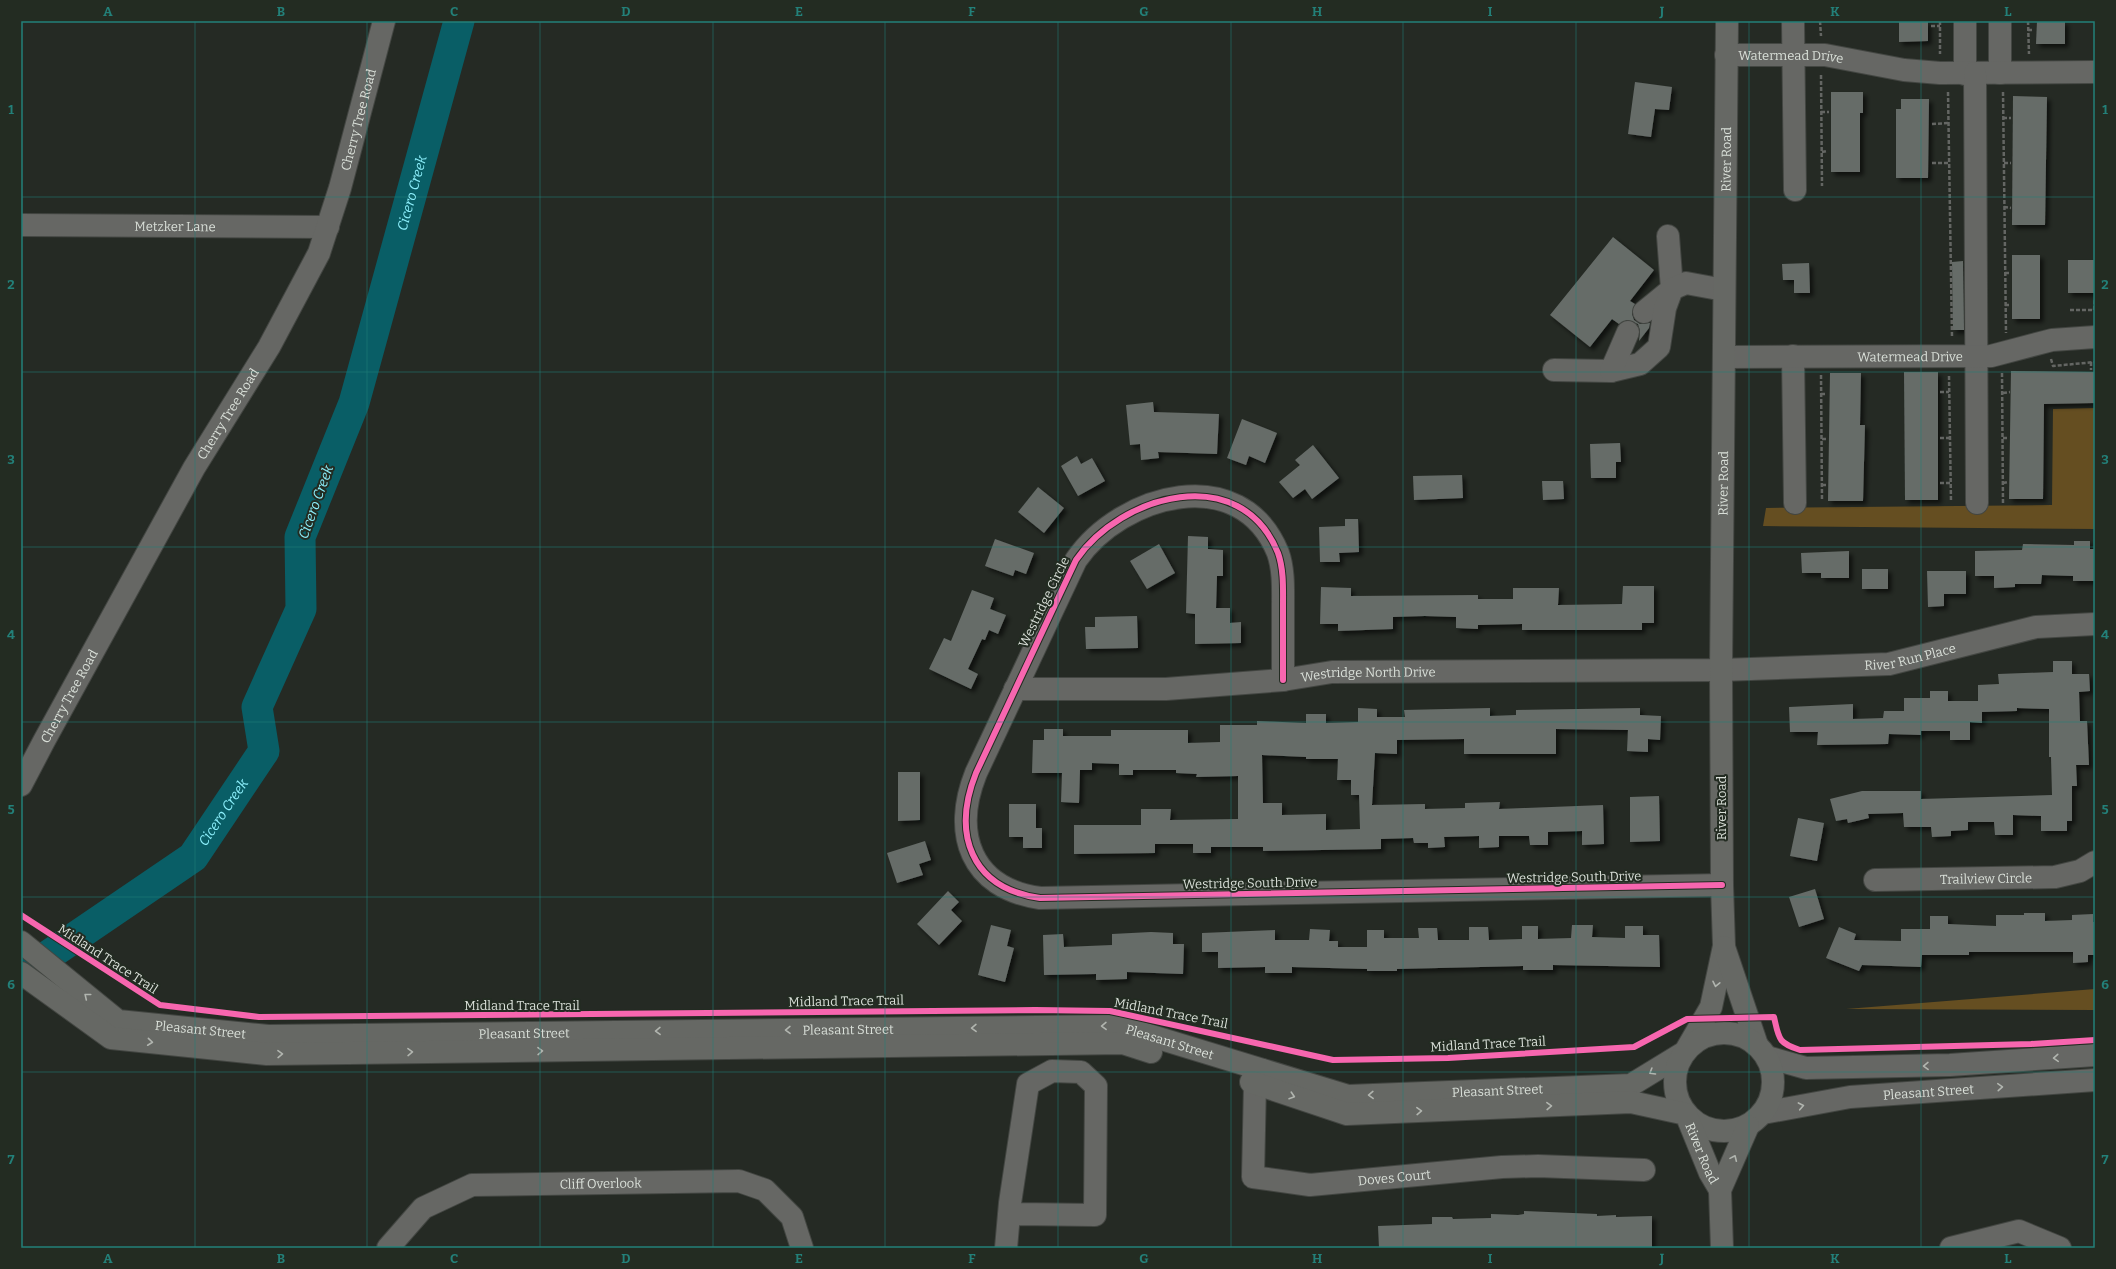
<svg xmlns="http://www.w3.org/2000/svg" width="2116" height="1269" font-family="Bitter,serif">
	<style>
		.forest { fill: #654e21 }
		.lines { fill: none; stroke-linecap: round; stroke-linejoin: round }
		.river { stroke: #095e66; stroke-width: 31 }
		.building { fill: #666c68; fill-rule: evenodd; filter: url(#shadow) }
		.minor-casing { stroke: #434642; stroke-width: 24 }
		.major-casing { stroke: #434642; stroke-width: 24 }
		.path { stroke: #646663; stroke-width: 2.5; stroke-dasharray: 4 2; stroke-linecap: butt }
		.minor { stroke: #666764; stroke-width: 22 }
		.major { stroke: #666864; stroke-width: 22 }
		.cycleway-casing { stroke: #232c22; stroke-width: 8 }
		.cycleway { stroke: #f766af; stroke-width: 6 }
		.oneway { stroke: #b1b5af }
		.grid { fill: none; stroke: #238079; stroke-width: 1; stroke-opacity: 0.55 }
		.labels { text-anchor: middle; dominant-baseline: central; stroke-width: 4; stroke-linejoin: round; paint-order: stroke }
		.street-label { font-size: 13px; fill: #d9dfd8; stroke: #232c22 }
		.water-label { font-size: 14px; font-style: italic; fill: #8ceffb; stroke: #232c22 }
		.neatline { fill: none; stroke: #238079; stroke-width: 1.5 }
		.grid-label { font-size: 13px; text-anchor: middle; font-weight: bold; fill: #238079 }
	</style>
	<defs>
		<filter id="shadow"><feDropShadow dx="3.5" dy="3.5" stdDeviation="2" flood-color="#0009"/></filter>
	</defs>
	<rect width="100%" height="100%" fill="#252a24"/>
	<g class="forest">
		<path d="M2095,408V529L1763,526L1766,508L2052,505L2053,409Z"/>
		<path d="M2095,989V1010L1846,1009Z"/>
	</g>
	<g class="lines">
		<path class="river" id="s1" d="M21,974L193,857L264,751L257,707L301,609L300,537L354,403L459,21"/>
	</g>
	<g class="building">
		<path d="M1899,21H1928V41L1899,42Z"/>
		<path d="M2037,21H2065V44H2036Z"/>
		<path d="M1635,82L1672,87L1669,110L1655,109L1651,137L1628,134Z"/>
		<path d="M1831,92H1863V113H1860V172H1831Z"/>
		<path d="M2013,96L2047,97L2045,225H2012Z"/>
		<path d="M1901,99H1929L1928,178H1896V109H1901Z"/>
		<path d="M1613,237L1654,270L1630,301L1635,304L1632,314L1634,320L1640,324L1650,323L1649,328L1639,341L1640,331L1638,324L1627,320L1619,324L1612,319L1590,347L1550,315Z"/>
		<rect x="2012" y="255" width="28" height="64"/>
		<rect x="2068" y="260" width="27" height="33"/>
		<path d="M1963,261L1964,330H1953L1952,262Z"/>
		<path d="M1809,263L1810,293H1794V280H1783L1782,264Z"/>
		<path d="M2011,371L2095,372V403L2044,404L2043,499H2009Z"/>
		<path d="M1904,372H1938V500H1905Z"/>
		<path d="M1830,373H1861L1860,425H1865L1863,501H1828Z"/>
		<path d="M1153,402L1154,412L1219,414L1217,454L1158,452L1159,458L1141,460L1140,444L1130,445L1126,405Z"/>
		<path d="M1242,419L1277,433L1265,463L1249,456L1246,465L1227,458Z"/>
		<path d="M1620,443L1621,462H1616V478H1591L1590,444Z"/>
		<path d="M1313,445L1339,478L1312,499L1305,489L1293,498L1279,482L1300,465L1295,460Z"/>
		<path d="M1077,456L1081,464L1092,458L1105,481L1078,496L1061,466Z"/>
		<path d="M1462,475L1463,498L1414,500L1413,476Z"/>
		<path d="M1542,481H1563L1564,499L1543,500Z"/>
		<path d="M1038,487L1064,508L1044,533L1018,512Z"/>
		<path d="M1345,519H1358L1359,552L1339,553L1340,562H1320L1319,527L1345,526Z"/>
		<path d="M1188,536L1208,537V549L1223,550V576H1217L1216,608H1230V623L1241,622V643L1195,644V614L1186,613Z"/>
		<path d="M995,539L1034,553L1026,574L1015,570L1013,576L985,566Z"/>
		<path d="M2074,541H2090V549H2095V581H2073V576L2042,575L2041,584H2015V587L1994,588V576H1975V551L2022,550L2023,544L2074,545Z"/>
		<path d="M1159,544L1175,573L1147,589L1130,561Z"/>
		<path d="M1849,551V578H1821V573H1802L1801,553Z"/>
		<rect x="1862" y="569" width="26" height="20"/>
		<path d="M1927,571H1966V594H1944V606L1928,607Z"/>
		<path d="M1623,586H1654V623H1642V630H1522V624L1478,625V629L1456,628V617L1425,616L1393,617V629L1338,631V624H1320L1321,587L1351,588V596L1478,595V599H1513V588H1559L1558,605L1622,604Z"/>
		<path d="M972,590L994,598L990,609L1006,615L998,634L989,630L985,640L982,639L968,669L978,674L971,689L929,669L944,638L951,641Z"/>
		<path d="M1137,616L1138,648L1086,649L1085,627H1095V617Z"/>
		<path d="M2053,661H2072V674H2089L2090,691L2079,692L2080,721H2087L2089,765H2076L2077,786H2072V821H2067V831H2041V816L2013,815V835H1995L1994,822H1968V830L1951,831V836L1932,837L1931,827H1904L1903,813L1868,814L1869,818L1848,823L1847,819L1836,821L1830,799L1862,791H1921V799L2052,795L2051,757H2049V709L2017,708V711L1982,712V723L1970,722V740H1950V731H1921V735L1889,734L1888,744L1817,745L1818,732H1790L1789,707L1853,704V719L1883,718L1884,711H1904V698H1930V691H1948V701H1978V685L1999,684L1998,674L2053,672Z"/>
		<path d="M1358,708L1377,709V717H1405L1404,710L1490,708V716L1516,715V710L1640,708V715L1661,716L1660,740L1648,739V752L1627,751L1628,730L1556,729V754H1464V739L1397,740V754L1375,753L1372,805L1425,804V809L1465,808V803L1500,802L1499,809L1603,805L1604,844L1582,845V831L1548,832V845H1530L1529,836H1499V847L1479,848V836L1444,837L1445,847L1428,848V843H1414L1413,838L1381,839V849L1263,851V847H1211V853H1193V844H1155V853L1074,854V825H1141V809H1171L1170,820L1238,819V776L1196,777L1197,774L1176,773V770H1133V775H1119V764L1092,763V770H1080L1079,803L1061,802L1062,773H1032L1033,740H1044V729H1063V736H1111V730H1188V743L1220,742V725H1257V721L1306,723V714H1326V723L1358,722ZM1262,755L1306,757V759H1338L1337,780H1351V795H1359L1360,829L1326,830V814L1282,815V803H1263Z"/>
		<path d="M898,772H920V820L898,821Z"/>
		<path d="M1659,796L1660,841L1630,842V797Z"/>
		<path d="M1009,804H1036V828H1042V848H1023V837H1009Z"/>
		<path d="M1798,818L1824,823L1817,861L1790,856Z"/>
		<path d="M925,841L931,860L919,864L923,875L897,883L887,853Z"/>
		<path d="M1815,889L1824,919L1799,927L1789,897Z"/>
		<path d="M948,891L959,902L951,910L962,921L939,945L917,924Z"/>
		<path d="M2024,913H2045V921L2072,920V915L2093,914V922H2095V955H2088V962L2073,963V952H1969V955H1922L1921,967L1862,965L1859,971L1826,958L1839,927L1856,934L1854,940L1901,941V929H1930V916H1948V924L1996,926V915H2024Z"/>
		<path d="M991,925L1011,930L1007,946L1014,948L1005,982L978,975Z"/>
		<path d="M1572,925H1593L1592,937L1625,938V926H1643V935H1659L1660,967L1553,965V970H1523V966L1397,969V971H1367V969L1292,967V973H1265V967L1218,968V952H1202V933L1275,930V940H1309L1310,929L1330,930L1329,941H1338V947H1367V930H1384V938H1419L1418,928H1437L1438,940H1469V927H1488L1489,940L1522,939V926H1538V939L1571,938Z"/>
		<path d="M1151,932L1173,933V944H1184L1183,974L1127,972V979L1096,980V974L1044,975L1043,935L1063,934L1064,947L1112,945V934Z"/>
		<path d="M1524,1211L1597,1214V1216L1616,1215V1217L1652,1216V1248H1379L1378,1226L1432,1224V1217H1452L1453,1219L1491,1218V1214L1518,1215L1524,1214Z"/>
	</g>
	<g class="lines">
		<defs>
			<g id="minor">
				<path d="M1793,21L1795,190"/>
				<path d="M1965,21V74"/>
				<path d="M2000,21V73"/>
				<path id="s2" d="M1726,55H1825L1904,70L1940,73L2095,72"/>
				<path d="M1975,73L1977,503"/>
				<path id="s3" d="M21,225L328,227"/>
				<path d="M1644,312L1672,289L1668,236"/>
				<path d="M1793,356L1795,503"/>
				<path id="s4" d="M1724,357L1991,356L2052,340L2095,337"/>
				<path d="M1554,370L1611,371L1640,364L1659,347L1665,308L1672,289L1686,283L1724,290"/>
				<path d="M1611,371L1628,332"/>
				<path d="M1283,680C1283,656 1283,631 1283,607C1283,590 1284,570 1278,553C1241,461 1121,494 1076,560L976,773C952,833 970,888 1040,898L1722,885"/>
				<path id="s5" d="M1015,689H1166L1283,680L1332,672L1721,670L1889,664L2036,627L2095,624"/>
				<path id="s6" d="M21,785L44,741L194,468L269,347L319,253L340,188L384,21"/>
				<path id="s7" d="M1875,880L2055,877L2080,871L2095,862"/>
				<path d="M1767,1057L1806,1068L1950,1065L2095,1055"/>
				<path id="s8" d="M1262,1070L1255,1083L1253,1177L1310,1185L1502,1167L1538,1166L1644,1170"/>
				<path id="s9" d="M1763,1113L1850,1097L2095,1080"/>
				<path id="s10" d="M388,1248L423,1208L472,1185L739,1181L765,1190L792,1217L802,1248"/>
				<path d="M1006,1248L1010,1203L1028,1084L1052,1071L1081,1072L1096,1086L1095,1215L1009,1214"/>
				<path d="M1951,1248L2019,1231L2060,1248"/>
			</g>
			<g id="major">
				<path id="s11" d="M21,942L118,1021L268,1036L1119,1026L1348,1096L1631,1085L1685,1052L1711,1007L1724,946L1722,885L1721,670L1727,21"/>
				<path d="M1724,947L1757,1045"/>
				<path d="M21,973L111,1038L267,1054L1123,1043L1151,1052"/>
				<circle cx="1724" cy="1082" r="49"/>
				<path id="s12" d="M1251,1082L1347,1114L1631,1102L1686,1114L1710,1173L1720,1190"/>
				<path d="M1722,1248L1720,1190L1748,1126"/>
			</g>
		</defs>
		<use href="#minor" class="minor-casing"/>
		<use href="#major" class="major-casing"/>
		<g class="path">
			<path d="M1820,21L1821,36"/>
			<path d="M1940,21V54"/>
			<path d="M2028,21L2029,54"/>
			<path d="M1931,26H1940"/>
			<path d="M2028,30H2034"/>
			<path d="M1821,75L1822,186"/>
			<path d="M1948,92L1952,337"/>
			<path d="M2003,92L2006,333"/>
			<path d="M1821,112H1829"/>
			<path d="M2003,118H2011"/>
			<path d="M1932,124L1949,123"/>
			<path d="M1822,152L1827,151"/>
			<path d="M1932,163H1949"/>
			<path d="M2004,163H2011"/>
			<path d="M2004,207L2011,208"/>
			<path d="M2005,273H2010"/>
			<path d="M2005,305H2010"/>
			<path d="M2070,310H2095"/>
			<path d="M2094,310L2095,298"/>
			<path d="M2051,359L2053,366L2095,362"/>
			<path d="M2091,362V370"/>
			<path d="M2002,373L2003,504"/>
			<path d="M1821,375L1822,501"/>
			<path d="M1949,376L1951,502"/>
			<path d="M1940,392H1949"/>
			<path d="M2003,393L2010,392"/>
			<path d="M1821,394H1827"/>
			<path d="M1940,438H1950"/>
			<path d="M2003,438H2009"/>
			<path d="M1822,439H1828"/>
			<path d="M1940,483H1951"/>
			<path d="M2003,483L2008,482"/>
			<path d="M1822,485H1827"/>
		</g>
		<use href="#minor" class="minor"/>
		<use href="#major" class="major"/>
		<defs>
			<g id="cycleway">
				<path d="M1283,680C1283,656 1283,631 1283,607C1283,590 1284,570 1278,553C1241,461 1121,494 1076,560L976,773C952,833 970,888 1040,898L1722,885"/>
				<path d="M21,915L160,1005L259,1017L1035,1010L1110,1011L1333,1060L1448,1058L1634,1047L1687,1019L1774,1017C1779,1039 1778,1043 1800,1050L2031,1044L2095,1040"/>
			</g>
		</defs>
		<use href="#cycleway" class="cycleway-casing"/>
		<use href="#cycleway" class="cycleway"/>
	</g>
	<defs><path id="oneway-chevron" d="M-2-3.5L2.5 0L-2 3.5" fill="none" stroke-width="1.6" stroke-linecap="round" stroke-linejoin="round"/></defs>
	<g class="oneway">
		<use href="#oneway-chevron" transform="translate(1716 984) rotate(102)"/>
		<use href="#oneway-chevron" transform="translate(87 996) rotate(-141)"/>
		<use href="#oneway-chevron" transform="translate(1104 1026) rotate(179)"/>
		<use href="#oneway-chevron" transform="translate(974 1028) rotate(179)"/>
		<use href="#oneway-chevron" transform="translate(788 1030) rotate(179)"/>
		<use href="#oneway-chevron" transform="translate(658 1031) rotate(179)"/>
		<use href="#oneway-chevron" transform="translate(150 1042) rotate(6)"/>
		<use href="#oneway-chevron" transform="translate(540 1051) rotate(-1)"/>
		<use href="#oneway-chevron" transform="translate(410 1052) rotate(-1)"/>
		<use href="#oneway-chevron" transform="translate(280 1054) rotate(-1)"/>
		<use href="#oneway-chevron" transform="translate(2056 1058) rotate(176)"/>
		<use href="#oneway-chevron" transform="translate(1926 1066) rotate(179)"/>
		<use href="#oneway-chevron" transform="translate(1652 1072) rotate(149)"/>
		<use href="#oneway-chevron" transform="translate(2000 1087) rotate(-4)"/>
		<use href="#oneway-chevron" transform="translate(1371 1095) rotate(178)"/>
		<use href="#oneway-chevron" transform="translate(1292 1096) rotate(18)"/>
		<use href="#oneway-chevron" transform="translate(1549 1106) rotate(-2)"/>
		<use href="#oneway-chevron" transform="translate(1801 1106) rotate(-11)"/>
		<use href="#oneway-chevron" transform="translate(1419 1111) rotate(-2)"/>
		<use href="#oneway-chevron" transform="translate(1734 1158) rotate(-66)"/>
	</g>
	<path class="grid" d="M195,21V1248M367,21V1248M540,21V1248M713,21V1248M885,21V1248M1058,21V1248M1231,21V1248M1403,21V1248M1576,21V1248M1749,21V1248M1921,21V1248M21,197H2095M21,372H2095M21,547H2095M21,722H2095M21,897H2095M21,1072H2095"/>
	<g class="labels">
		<g class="street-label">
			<text stroke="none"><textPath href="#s2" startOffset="65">Watermead Drive</textPath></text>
			<text stroke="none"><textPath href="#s6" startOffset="749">Cherry Tree Road</textPath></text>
			<text stroke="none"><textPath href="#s11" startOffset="2614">River Road</textPath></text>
			<text stroke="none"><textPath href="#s3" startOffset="154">Metzker Lane</textPath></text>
			<text stroke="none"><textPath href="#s4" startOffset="186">Watermead Drive</textPath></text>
			<text stroke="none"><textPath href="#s6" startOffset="425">Cherry Tree Road</textPath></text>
			<text stroke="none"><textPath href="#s11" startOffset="2290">River Road</textPath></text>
			<text transform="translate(1044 602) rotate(-64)">Westridge Circle</text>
			<text stroke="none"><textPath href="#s5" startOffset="897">River Run Place</textPath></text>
			<text stroke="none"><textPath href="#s5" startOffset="354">Westridge North Drive</textPath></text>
			<text stroke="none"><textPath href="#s6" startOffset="101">Cherry Tree Road</textPath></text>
			<text transform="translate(1721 808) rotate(-90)">River Road</text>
			<text transform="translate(1574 877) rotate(-1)">Westridge South Drive</text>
			<text stroke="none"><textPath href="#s7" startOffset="111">Trailview Circle</textPath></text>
			<text transform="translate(1250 883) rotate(-1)">Westridge South Drive</text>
			<text transform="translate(108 959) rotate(33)">Midland Trace Trail</text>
			<text transform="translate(846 1001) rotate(-1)">Midland Trace Trail</text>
			<text x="522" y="1005">Midland Trace Trail</text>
			<text transform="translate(1171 1013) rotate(11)">Midland Trace Trail</text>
			<text stroke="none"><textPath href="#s11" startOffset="208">Pleasant Street</textPath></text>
			<text stroke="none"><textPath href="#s11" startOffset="856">Pleasant Street</textPath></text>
			<text stroke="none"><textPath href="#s11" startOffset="532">Pleasant Street</textPath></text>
			<text stroke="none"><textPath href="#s11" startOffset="1180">Pleasant Street</textPath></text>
			<text transform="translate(1488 1044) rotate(-3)">Midland Trace Trail</text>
			<text stroke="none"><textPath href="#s11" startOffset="1516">Pleasant Street</textPath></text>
			<text stroke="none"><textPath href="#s9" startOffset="167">Pleasant Street</textPath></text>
			<text stroke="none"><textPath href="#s12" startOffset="484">River Road</textPath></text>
			<text stroke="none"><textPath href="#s8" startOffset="251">Doves Court</textPath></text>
			<text stroke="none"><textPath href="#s10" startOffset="236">Cliff Overlook</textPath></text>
		</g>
		<g class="water-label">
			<text stroke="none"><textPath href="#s1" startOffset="922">Cicero Creek</textPath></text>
			<text transform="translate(316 502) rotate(-70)">Cicero Creek</text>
			<text stroke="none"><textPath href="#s1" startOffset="262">Cicero Creek</textPath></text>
		</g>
	</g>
	<rect width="2116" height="1269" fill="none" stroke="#232c22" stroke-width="44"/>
	<rect x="22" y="22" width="2072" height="1225" class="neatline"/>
	<g class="grid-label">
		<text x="108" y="16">A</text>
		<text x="281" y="16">B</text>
		<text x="454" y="16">C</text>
		<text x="626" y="16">D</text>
		<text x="799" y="16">E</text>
		<text x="972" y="16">F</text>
		<text x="1144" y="16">G</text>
		<text x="1317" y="16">H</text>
		<text x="1490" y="16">I</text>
		<text x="1662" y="16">J</text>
		<text x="1835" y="16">K</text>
		<text x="2008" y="16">L</text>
		<text x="11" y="114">1</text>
		<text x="2105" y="114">1</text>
		<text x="11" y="289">2</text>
		<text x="2105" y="289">2</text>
		<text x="11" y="464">3</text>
		<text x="2105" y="464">3</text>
		<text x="11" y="639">4</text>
		<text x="2105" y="639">4</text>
		<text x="11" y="814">5</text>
		<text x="2105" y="814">5</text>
		<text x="11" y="989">6</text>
		<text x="2105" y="989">6</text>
		<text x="11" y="1164">7</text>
		<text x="2105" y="1164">7</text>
		<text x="108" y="1263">A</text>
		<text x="281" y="1263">B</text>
		<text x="454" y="1263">C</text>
		<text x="626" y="1263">D</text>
		<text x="799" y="1263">E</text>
		<text x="972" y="1263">F</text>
		<text x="1144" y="1263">G</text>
		<text x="1317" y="1263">H</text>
		<text x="1490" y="1263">I</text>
		<text x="1662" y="1263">J</text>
		<text x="1835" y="1263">K</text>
		<text x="2008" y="1263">L</text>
	</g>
</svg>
